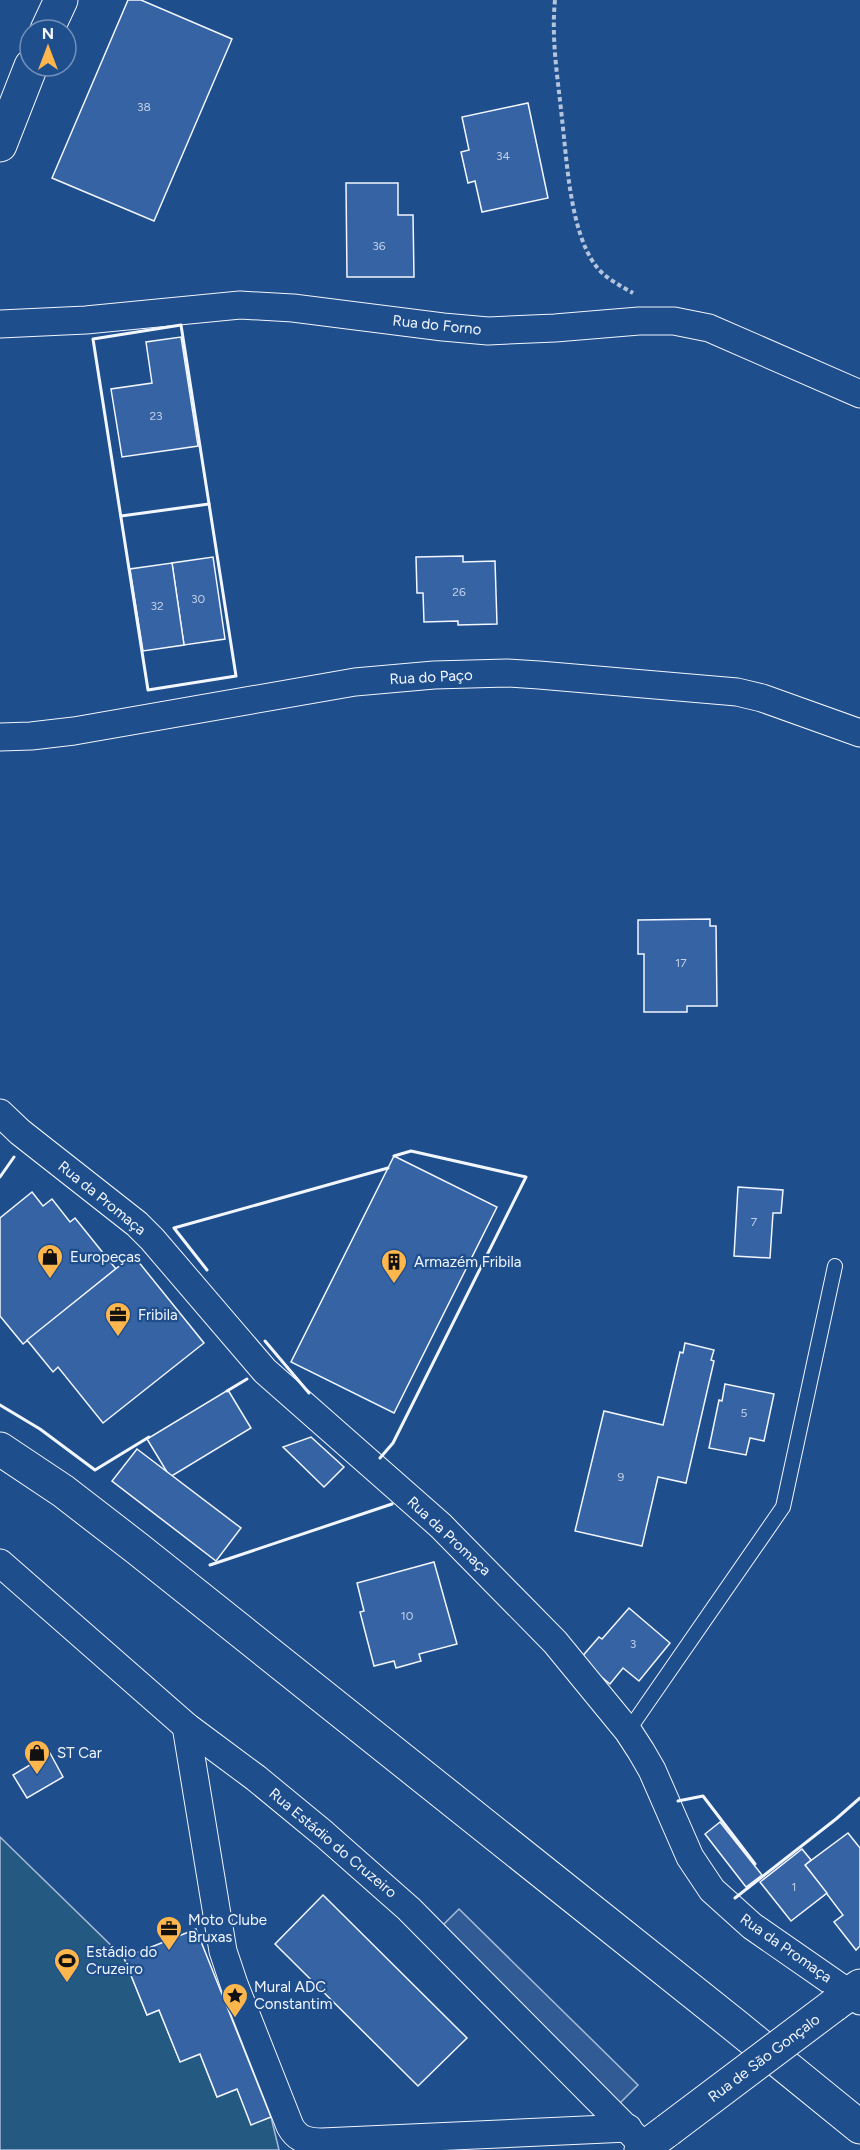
<svg xmlns="http://www.w3.org/2000/svg" width="860" height="2150" font-family="Figtree,sans-serif">
	<style>
		.green { fill: #245a82; stroke: #a8bbd7; stroke-width: 1.5 }
		.parking { fill: #305b95; stroke: #a8bbd7; stroke-width: 1.5 }
		.building { fill: #3563a3; stroke: #f2f6ff; stroke-width: 1.5 }
		.lines { fill: none; stroke-linecap: round; stroke-linejoin: round }
		.service-casing { stroke: #f2f6ff; stroke-width: 16 }
		.minor-casing { stroke: #f2f6ff; stroke-width: 29 }
		.tertiary-casing { stroke: #f2f6ff; stroke-width: 35 }
		.primary-casing { stroke: #f2f6ff; stroke-width: 35 }
		.path { stroke: #b3c4dc; stroke-width: 4; stroke-dasharray: 4.5 3; stroke-linecap: butt }
		.service { stroke: #1f4e8c; stroke-width: 14 }
		.minor { stroke: #1f4e8c; stroke-width: 27 }
		.tertiary { stroke: #1f4e8c; stroke-width: 33 }
		.primary { stroke: #1f4e8c; stroke-width: 33 }
		.tertiary-bridge-casing { stroke: #f2f6ff; stroke-width: 35; stroke-linecap: butt }
		.tertiary-bridge { stroke: #1f4e8c; stroke-width: 33 }
		.wall { stroke: #f2f6ff; stroke-width: 3 }
		.labels { text-anchor: middle; dominant-baseline: central; stroke-width: 4.5; stroke-linejoin: round; paint-order: stroke }
		.number-label { font-size: 12px; fill: #c3d1e8 }
		.street-label { font-size: 15px; fill: #f2f6ff; stroke: #1f4e8c }
		.poi-label { font-size: 15px; fill: #f2f6ff; stroke: #1f4e8c; text-anchor: start }
	</style>
	<rect width="100%" height="100%" fill="#1f4e8c"/>
	<path class="green" d="M0,1837L124,1958L147,2015L159,2010L180,2061L200,2054L217,2097L237,2089L271,2117L279,2150H0Z"/>
	<path class="parking" d="M459,1909L638,2085L620,2103L442,1926Z"/>
	<g class="building">
		<path d="M128,0H141L232,39L154,221L52,178Z"/>
		<path d="M528,103L548,198L482,212L475,181L468,183L461,152L469,150L462,117Z"/>
		<path d="M346,183H398V215H413L414,277H347Z"/>
		<path d="M181,337L198,446L122,457L111,389L152,383L146,342Z"/>
		<path d="M463,556V562L495,561L497,624L458,625V621L424,622L423,593H417L416,557Z"/>
		<path d="M213,557L225,639L184,645L172,563Z"/>
		<path d="M172,563L184,645L143,651L130,569Z"/>
		<path d="M710,919V926H716L717,1006H687V1012H644V954H638V920Z"/>
		<path d="M394,1156L497,1207L394,1413L291,1362Z"/>
		<path d="M738,1187L783,1190L781,1213H773L770,1258L734,1256Z"/>
		<path d="M32,1192L43,1206L52,1199L70,1222L75,1218L116,1269L23,1344L0,1316V1218Z"/>
		<path d="M133,1255L204,1343L103,1423L58,1367L53,1372L27,1340Z"/>
		<path d="M685,1343L714,1350L711,1360L714,1361L686,1483L658,1477L642,1546L575,1531L604,1411L663,1425L680,1352L683,1353Z"/>
		<path d="M725,1384L774,1394L764,1441L750,1438L746,1455L709,1448L719,1400L722,1401Z"/>
		<path d="M228,1390L251,1428L170,1477L147,1439Z"/>
		<path d="M311,1437L344,1467L324,1487L283,1447Z"/>
		<path d="M137,1449L241,1528L216,1561L112,1481Z"/>
		<path d="M434,1562L457,1644L419,1654L421,1661L396,1668L394,1661L374,1666L360,1612L364,1611L357,1583Z"/>
		<path d="M629,1608L670,1643L639,1681L623,1668L610,1684L580,1659L599,1637L602,1639Z"/>
		<path d="M50,1753L63,1777L27,1798L13,1775Z"/>
		<path d="M720,1822L762,1875L746,1887L705,1834Z"/>
		<path d="M848,1833L860,1848V1946L856,1950L834,1922L843,1915L805,1865Z"/>
		<path d="M802,1849L811,1860L805,1865L827,1893L791,1921L760,1882Z"/>
		<path d="M323,1895L467,2038L418,2086L275,1944Z"/>
		<path d="M196,1929L271,2117L251,2125L237,2089L217,2097L200,2054L180,2062L159,2010L147,2015L124,1958Z"/>
	</g>
	<g class="lines">
		<defs>
			<path id="service" d="M628,1731L783,1507L835,1266"/>
			<g id="minor">
				<path d="M0,324L86,320L240,305L293,308L443,327L488,331L555,328L639,321H674L709,328L860,394"/>
				<path d="M0,737L31,736L74,731L355,682L434,675L507,673L539,675L737,692L762,698L860,733"/>
				<path d="M0,1113L20,1132L137,1224L152,1239L265,1371L441,1526L555,1642L628,1731L641,1751L652,1770L690,1857L712,1890L752,1926L860,2001"/>
				<path d="M0,1563L186,1726L256,1778L324,1834L409,1909L648,2150"/>
				<path d="M186,1726L223,1951L234,1984L290,2126C297,2139 307,2142 322,2142L628,2128"/>
			</g>
			<g id="tertiary">
				<path d="M834,2005L860,1986"/>
				<path d="M641,2150L668,2130"/>
			</g>
			<g id="primary">
				<path d="M47,30L61,0"/>
				<path d="M0,145L31,66"/>
				<path d="M0,1449L63,1491L138,1549L737,2027L860,2127"/>
			</g>
		</defs>
		<use href="#service" class="service-casing"/>
		<use href="#minor" class="minor-casing"/>
		<use href="#tertiary" class="tertiary-casing"/>
		<use href="#primary" class="primary-casing"/>
		<path class="path" d="M555,0C551,40 558,79 562,119C567,161 570,232 596,266C605,278 619,285 633,293"/>
		<use href="#service" class="service"/>
		<use href="#minor" class="minor"/>
		<use href="#tertiary" class="tertiary"/>
		<use href="#primary" class="primary"/>
		<defs>
			<path id="tertiary-bridge" d="M668,2130L834,2005"/>
		</defs>
		<use href="#tertiary-bridge" class="tertiary-bridge-casing"/>
		<use href="#tertiary-bridge" class="tertiary-bridge"/>
		<g class="wall">
			<path d="M181,325L236,676L148,690L93,339Z"/>
			<path d="M121,516L209,504"/>
			<path d="M0,1177L14,1157"/>
			<path d="M207,1270L174,1228L388,1168"/>
			<path d="M265,1341L309,1393"/>
			<path d="M227,1391L247,1379"/>
			<path d="M0,1405L40,1429L95,1470L149,1437"/>
			<path d="M380,1458L393,1443L526,1177L411,1151L394,1156"/>
			<path d="M210,1565L392,1504"/>
			<path d="M678,1801L703,1796L755,1864"/>
			<path d="M735,1898L836,1819L860,1798"/>
		</g>
	</g>
	<defs>
		<symbol id="shop-pin" viewBox="-11 -11 22 30"><path d="M0 17L-7.5 6A9.5 9.5 0 1 1 7.5 6Z" fill="#ffb74d" stroke="#1f4e8c"/><path d="M-5-2.5h2.3a2.7 3.5 0 0 1 5.4 0H5L5.5 6h-11ZM-1.5-2.5h3a1.5 2.3 0 0 0-3 0Z" fill="#111"/></symbol>
		<symbol id="building-pin" viewBox="-11 -11 22 30"><path d="M0 17L-7.5 6A9.5 9.5 0 1 1 7.5 6Z" fill="#ffb74d" stroke="#1f4e8c"/><path d="M-4-6H4V6H1V3H-1V6H-4ZM-2.5-4.3h1.7v1.8h-1.7ZM.8-4.3h1.7v1.8H.8ZM-2.5-1h1.7V.8h-1.7ZM.8-1h1.7V.8H.8Z" fill="#111"/></symbol>
		<symbol id="office-pin" viewBox="-11 -11 22 30"><path d="M0 17L-7.5 6A9.5 9.5 0 1 1 7.5 6Z" fill="#ffb74d" stroke="#1f4e8c"/><path d="M-6-3h4V-5.5h4V-3h4V5H-6ZM-1-4.5V-3h2v-1.5ZM-6 0V1H6V0Z" fill="#111"/></symbol>
		<symbol id="stadium-pin" viewBox="-11 -11 22 30"><path d="M0 17L-7.5 6A9.5 9.5 0 1 1 7.5 6Z" fill="#ffb74d" stroke="#1f4e8c"/><path d="M0-5a6.5 5 0 1 0 0 10a6.5 5 0 1 0 0-10ZM-3.5-1.8h7v3.6h-7Z" fill="#111"/></symbol>
		<symbol id="sight-pin" viewBox="-11 -11 22 30"><path d="M0 17L-7.5 6A9.5 9.5 0 1 1 7.5 6Z" fill="#ffb74d" stroke="#1f4e8c"/><path d="M0-6L1.8-2.2L6-1.7L2.9 1.2L3.7 5.4L0 3.3L-3.7 5.4L-2.9 1.2L-6-1.7L-1.8-2.2Z" fill="#111"/></symbol>
	</defs>
	<g fill-rule="evenodd">
		<use href="#shop-pin" x="35" y="1242" width="30" height="40"/>
		<use href="#building-pin" x="379" y="1247" width="30" height="40"/>
		<use href="#office-pin" x="103" y="1300" width="30" height="40"/>
		<use href="#shop-pin" x="22" y="1738" width="30" height="40"/>
		<use href="#office-pin" x="154" y="1914" width="30" height="40"/>
		<use href="#stadium-pin" x="52" y="1946" width="30" height="40"/>
		<use href="#sight-pin" x="220" y="1981" width="30" height="40"/>
	</g>
	<g class="labels">
		<g class="number-label">
			<text x="144" y="107">38</text>
			<text x="503" y="156">34</text>
			<text x="379" y="246">36</text>
			<text x="156" y="416">23</text>
			<text x="459" y="592">26</text>
			<text x="198" y="599">30</text>
			<text x="157" y="606">32</text>
			<text x="681" y="963">17</text>
			<text x="754" y="1222">7</text>
			<text x="744" y="1413">5</text>
			<text x="621" y="1477">9</text>
			<text x="407" y="1616">10</text>
			<text x="633" y="1644">3</text>
			<text x="794" y="1887">1</text>
		</g>
		<g class="street-label">
			<text transform="translate(437 325) rotate(6)">Rua do Forno</text>
			<text transform="translate(431 677) rotate(-3)">Rua do Paço</text>
			<text transform="translate(102 1198) rotate(39)">Rua da Promaça</text>
			<text transform="translate(449 1536) rotate(43)">Rua da Promaça</text>
			<text transform="translate(333 1843) rotate(40)">Rua Estádio do Cruzeiro</text>
			<text transform="translate(786 1948) rotate(35)">Rua da Promaça</text>
			<text transform="translate(764 2058) rotate(-37)">Rua de São Gonçalo</text>
		</g>
		<g class="poi-label">
			<text x="70" y="1257">Europeças</text>
			<text x="414" y="1262">Armazém Fribila</text>
			<text x="138" y="1315">Fribila</text>
			<text x="57" y="1753">ST Car</text>
			<text x="188" y="1920">Moto Clube<tspan x="188" dy="17">Bruxas</tspan></text>
			<text x="86" y="1952">Estádio do<tspan x="86" dy="17">Cruzeiro</tspan></text>
			<text x="254" y="1987">Mural ADC<tspan x="254" dy="17">Constantim</tspan></text>
		</g>
	</g>
	<g transform="translate(48 48)"><circle r="28" fill="#1f4e8c" stroke="#7391ba" stroke-width="1.5"/>
	<path d="M0-4.5L10 22L0 15L-10 22Z" fill="#ffb74d"/>
	<text y="-9" font-size="16" font-weight="bold" text-anchor="middle" fill="#f2f6ff">N</text>
	</g>
</svg>
